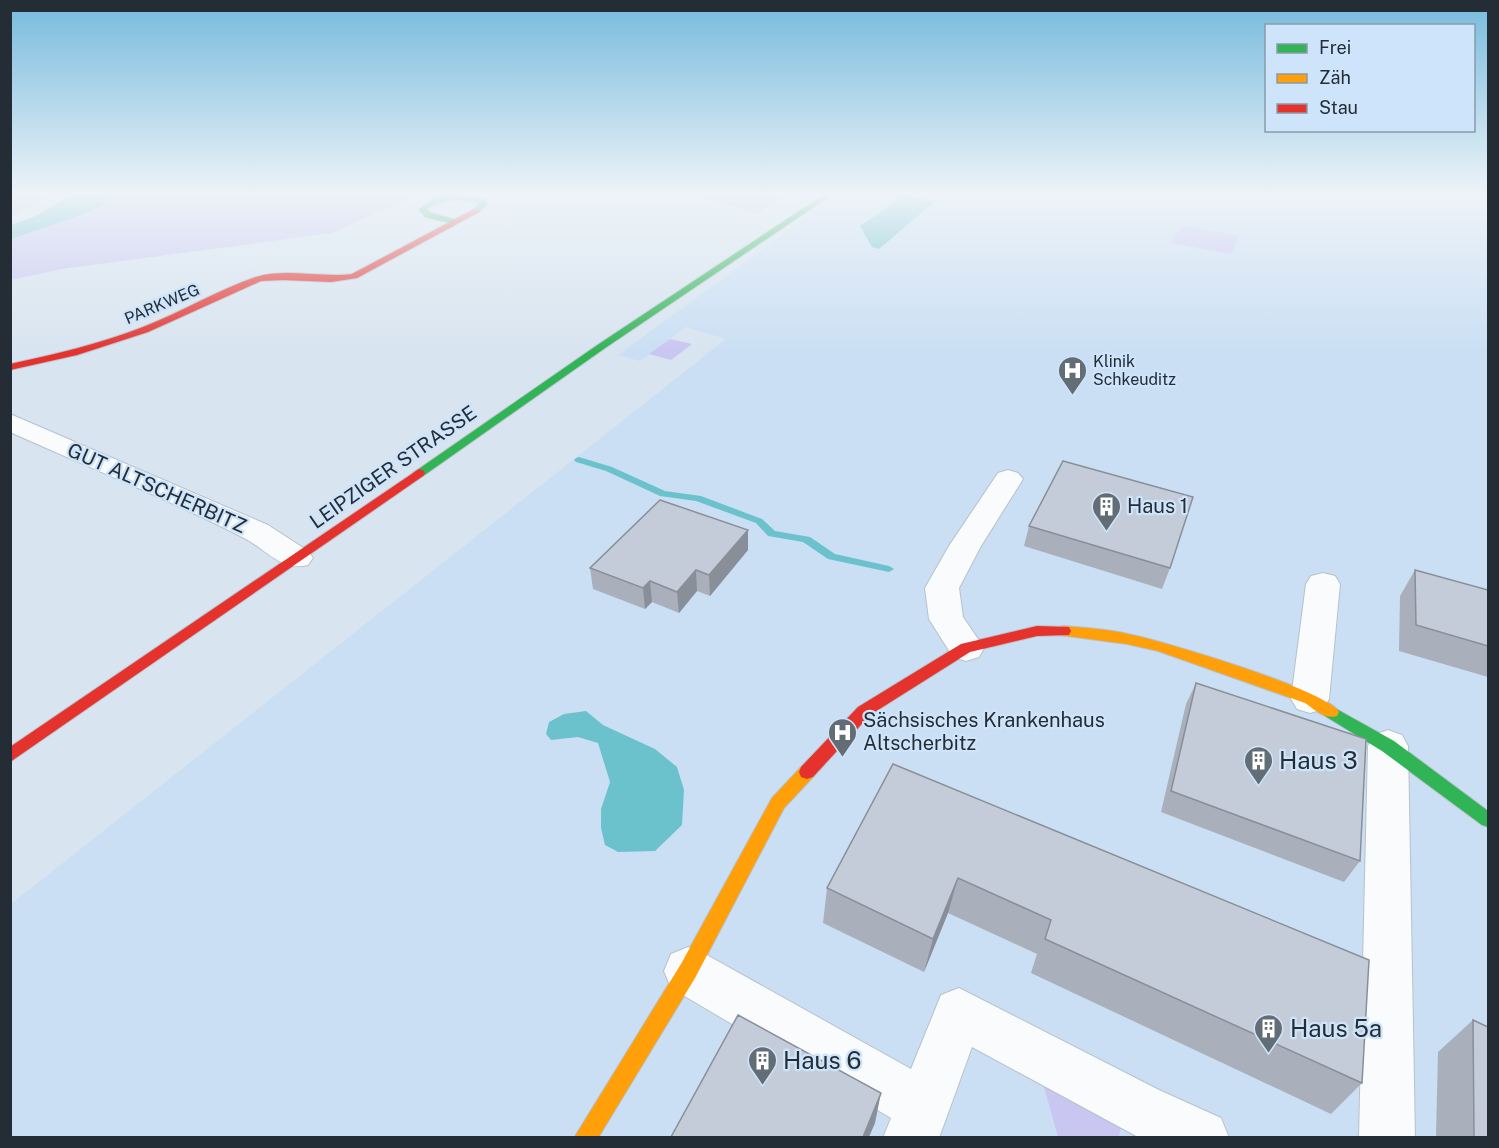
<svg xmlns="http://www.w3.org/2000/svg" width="1499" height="1148" font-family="'Public Sans',sans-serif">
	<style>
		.built { fill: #cadff4 }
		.green { fill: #c9c6f2 }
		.water { fill: #6cc2cc }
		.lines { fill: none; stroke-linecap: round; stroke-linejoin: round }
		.stream { fill: #6cc2cc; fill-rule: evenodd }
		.street-casing { stroke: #b7c1ca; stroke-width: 2 }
		.fast-casing { stroke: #b7c1ca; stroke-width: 2 }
		.slow-casing { stroke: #b7c1ca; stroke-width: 2 }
		.jam-casing { stroke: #b7c1ca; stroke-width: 2 }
		.street { fill: #f9fbfd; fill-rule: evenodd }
		.fast { fill: #30b455; fill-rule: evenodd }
		.slow { fill: #ff9f0a; fill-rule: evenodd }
		.jam { fill: #e5322d; fill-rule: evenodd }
		.wall { fill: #a9afbb }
		.shaded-wall { fill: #898f99 }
		.building { fill: #c4ccda; stroke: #898f99; stroke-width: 1.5 }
		.labels { text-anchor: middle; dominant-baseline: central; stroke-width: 4.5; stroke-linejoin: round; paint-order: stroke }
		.far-street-label { font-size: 16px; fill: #242d35; stroke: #cde4fa }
		.far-poi-label { font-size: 16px; fill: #242d35; stroke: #cde4fa; text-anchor: start }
		.street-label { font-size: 20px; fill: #242d35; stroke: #cde4fa }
		.poi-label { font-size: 20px; fill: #242d35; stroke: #cde4fa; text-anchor: start }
		.near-poi-label { font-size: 24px; fill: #242d35; stroke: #cde4fa; text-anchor: start }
	</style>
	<rect width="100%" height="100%" fill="#d8e4f0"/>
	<path class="built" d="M847,192H1488V1137L11,1138V904L726,339L686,327L640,361L618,355L832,199Z"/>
	<g class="green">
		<path d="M11,192H56L11,217Z"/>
		<path d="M123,192H423L332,233L62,269L11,280L10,239L90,212Z"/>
		<path d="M687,192H789L757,214Z"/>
		<path d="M1182,226L1239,236L1231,254L1171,243Z"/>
		<path d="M670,339L692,344L671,360L649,354Z"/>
		<path d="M1041,1076L1123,1116L1119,1137H1058Z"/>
	</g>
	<g class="water">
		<path d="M76,192H123L90,212L11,239V225L38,215Z"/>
		<path d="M904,196L934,202L879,249L872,247L860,226Z"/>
		<path d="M586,711L603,725L655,749L677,767L684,790L682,825L655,851L618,852L605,845L601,828V809L610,782L598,743L578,737L551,740L546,734L549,722L564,714Z"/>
	</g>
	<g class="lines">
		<path class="stream" d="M579,457L612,467L665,491L701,496L762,519L775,531L810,537L835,554L889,566L894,569L889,572L828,559L803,542L768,536L756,523L696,501L660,496L606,471L576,462L574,460L576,458Z"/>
		<defs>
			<g id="street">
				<path d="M10,414L268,525L308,551L313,558L308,565C282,572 266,549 244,538C168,499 88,467 10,432Z"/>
				<path d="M1008,470L1018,473L1023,479L981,546L959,588L963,617L984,648L979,657L966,661L953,657L929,619L925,588L949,546L998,473Z"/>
				<path d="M1323,573L1335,576L1340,584L1329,699L1323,709L1310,713L1297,709L1291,699L1306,584L1311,576Z"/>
				<path d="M1388,730L1402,735L1408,746L1415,1138H1359L1368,746L1374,735Z"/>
				<path d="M688,947L705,954L911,1069L941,995L959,988L1159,1090L1221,1118L1229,1138H1140L972,1047L939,1138H883L891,1118L671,988L664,971L671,954Z"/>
			</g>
			<g id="fast">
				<path d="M828,192H836L605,348L423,476L419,477L413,473L599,344Z"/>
				<path d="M451,195L485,200L487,205L477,213L473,211L479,203C460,198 443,198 427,209L431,213L457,220V224H454L425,217L419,209L434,199Z"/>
				<path d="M1331,706L1394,741L1488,811V827L1482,825L1382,751L1325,716L1323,712L1325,708Z"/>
			</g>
			<g id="slow">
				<path d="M1064,626C1086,628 1107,629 1128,634C1160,640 1327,690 1339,712L1337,716C1325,720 1314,709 1305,703L1158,651L1127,644L1059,635L1057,631L1059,627Z"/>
				<path d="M807,765L813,767L815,772L813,777L784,808L695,978L598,1138H574L681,964L772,798L801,767Z"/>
			</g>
			<g id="jam">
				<path d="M474,209L481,211L357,278L331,282L283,280L261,281L148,332L77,355L10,370V364C55,354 100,344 143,327C180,313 219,289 256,277C284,268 322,278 352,274Z"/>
				<path d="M419,469L423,470L425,473L423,476L10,762V747Z"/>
				<path d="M1037,626L1069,627L1071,631L1069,635L1037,636L970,652L870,715L813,777L807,779L801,777L799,772L801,767L858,707L961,644Z"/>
			</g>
		</defs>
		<use href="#street" class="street-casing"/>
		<use href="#fast" class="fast-casing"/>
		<use href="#slow" class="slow-casing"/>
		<use href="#jam" class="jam-casing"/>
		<use href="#street" class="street"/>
		<use href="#fast" class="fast"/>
		<use href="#slow" class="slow"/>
		<use href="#jam" class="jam"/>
	</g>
	<g class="wall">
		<path d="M1029,526L1170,568L1162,589L1024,546Z"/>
		<path d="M748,530V550L710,596L697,591L679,613L652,602L645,609L593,589L590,568Z"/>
		<path d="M1415,570L1488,590V677L1399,651L1400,596Z"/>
		<path d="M1196,683L1360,861L1344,882L1161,812L1186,704Z"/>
		<path d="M893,764L1362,1083L1331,1114L1031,973L1037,954L948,913L924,972L823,923L827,888Z"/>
		<path d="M1473,1020L1488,1137H1436L1438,1052Z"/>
	</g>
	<g class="shaded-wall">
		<path d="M748,530V550L710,596L709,575Z"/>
		<path d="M696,570L697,591L679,613L677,592Z"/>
		<path d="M650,581L652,602L645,609L643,588Z"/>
		<path d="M958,878L948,913L924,972L933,939Z"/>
		<path d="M881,1093L875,1123L869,1137H863Z"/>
	</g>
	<g class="building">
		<path d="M1063,461L1193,497L1170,568L1029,526Z"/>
		<path d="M660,500L748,530L709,575L696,570L677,592L650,581L643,588L590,568Z"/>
		<path d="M1415,570L1488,590V646L1416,625Z"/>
		<path d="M1196,683L1366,739L1360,861L1171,791Z"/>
		<path d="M893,764L1369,960L1362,1083L1045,939L1051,920L958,878L933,939L827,888Z"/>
		<path d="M738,1015L881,1093L863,1137H671Z"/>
		<path d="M1473,1020L1488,1027V1137H1474Z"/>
	</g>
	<linearGradient id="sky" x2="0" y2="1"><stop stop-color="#76badd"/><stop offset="0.55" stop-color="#edf3f8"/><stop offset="1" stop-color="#edf3f8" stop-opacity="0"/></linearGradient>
	<rect width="1499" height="352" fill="url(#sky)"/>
	<defs>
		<symbol id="hospital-pin" viewBox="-11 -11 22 30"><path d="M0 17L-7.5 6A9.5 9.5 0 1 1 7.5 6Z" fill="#636d76" stroke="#cde4fa"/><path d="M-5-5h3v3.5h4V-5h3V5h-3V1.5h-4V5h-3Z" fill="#fff"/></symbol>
		<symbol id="building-pin" viewBox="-11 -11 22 30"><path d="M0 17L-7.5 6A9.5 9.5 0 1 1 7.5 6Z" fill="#636d76" stroke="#cde4fa"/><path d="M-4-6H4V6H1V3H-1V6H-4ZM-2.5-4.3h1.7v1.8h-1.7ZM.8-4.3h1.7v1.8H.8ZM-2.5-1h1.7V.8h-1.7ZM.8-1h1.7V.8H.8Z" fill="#fff"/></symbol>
	</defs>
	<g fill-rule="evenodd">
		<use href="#hospital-pin" x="1056" y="354" width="33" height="45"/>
		<use href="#building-pin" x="1090" y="490" width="33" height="45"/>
		<use href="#hospital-pin" x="826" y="716" width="33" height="45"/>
		<use href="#building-pin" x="1242" y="744" width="33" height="45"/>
		<use href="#building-pin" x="1252" y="1012" width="33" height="45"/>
		<use href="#building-pin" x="746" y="1044" width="33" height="45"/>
	</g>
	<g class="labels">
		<g class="far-street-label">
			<text transform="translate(162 304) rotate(-23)">PARKWEG</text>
		</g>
		<g class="far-poi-label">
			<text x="1093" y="361">Klinik<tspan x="1093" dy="18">Schkeuditz</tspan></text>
		</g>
		<g class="street-label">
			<text transform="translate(393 467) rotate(-35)">LEIPZIGER STRASSE</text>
			<text transform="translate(157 488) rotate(24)">GUT ALTSCHERBITZ</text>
		</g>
		<g class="poi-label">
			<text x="1127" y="506">Haus 1</text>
			<text x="863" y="720">Sächsisches Krankenhaus<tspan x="863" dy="23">Altscherbitz</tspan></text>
		</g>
		<g class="near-poi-label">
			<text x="1279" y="760">Haus 3</text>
			<text x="1290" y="1028">Haus 5a</text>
			<text x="783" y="1060">Haus 6</text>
		</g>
	</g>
	<rect width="1499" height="1148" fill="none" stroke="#242d35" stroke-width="24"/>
	<rect x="1265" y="24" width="210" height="108" fill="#cde4fa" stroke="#899bab" stroke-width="1.5"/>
	<rect x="1277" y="44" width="30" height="9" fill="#30b455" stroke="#899bab" stroke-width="1.5"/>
	<text x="1319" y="54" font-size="18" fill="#242d35">Frei</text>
	<rect x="1277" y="74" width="30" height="9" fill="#ff9f0a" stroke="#899bab" stroke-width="1.5"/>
	<text x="1319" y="84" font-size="18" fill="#242d35">Zäh</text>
	<rect x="1277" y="104" width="30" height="9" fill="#e5322d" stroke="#899bab" stroke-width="1.5"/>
	<text x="1319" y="114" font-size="18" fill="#242d35">Stau</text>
</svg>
